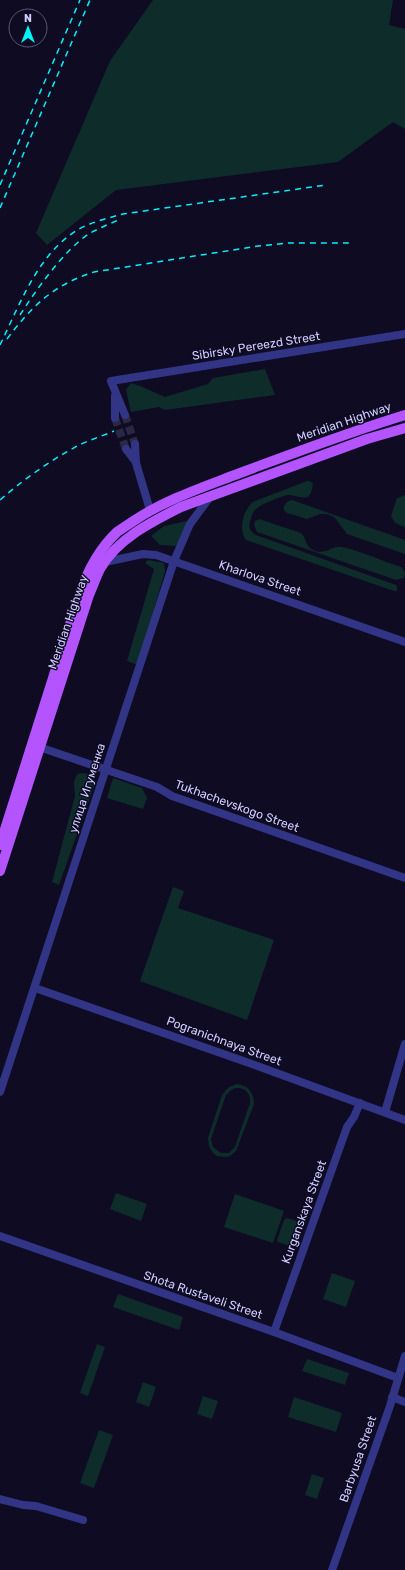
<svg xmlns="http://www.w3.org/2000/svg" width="405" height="1570" font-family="Rubik,sans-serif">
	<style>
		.green { fill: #0e2d2a; fill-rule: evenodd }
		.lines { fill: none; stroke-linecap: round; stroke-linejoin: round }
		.minor-tunnel { stroke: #2b2844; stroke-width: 8; stroke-dasharray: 8 4; stroke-linecap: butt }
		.minor { stroke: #323486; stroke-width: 8 }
		.major { stroke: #b354ff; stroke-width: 10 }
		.rail { stroke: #00f1f8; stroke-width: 1.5; stroke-dasharray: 6 5; stroke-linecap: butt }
		.labels { text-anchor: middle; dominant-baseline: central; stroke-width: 3; stroke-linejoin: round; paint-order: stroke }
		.street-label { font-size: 12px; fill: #d0cdff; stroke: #0e0b23 }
	</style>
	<rect width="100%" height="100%" fill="#0e0b23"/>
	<g class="green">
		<path d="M153,0H393L389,25L405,29V129L393,122L338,162L116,190L47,245L36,233L110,61Z"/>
		<path d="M265,369L275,395L165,410L159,407L131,412L126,390L131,383L140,386L165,397L208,384L213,378Z"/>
		<path d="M307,481H310L313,484L311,493L308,497C301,499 296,495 289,495C283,495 259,505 255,510C252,513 251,518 250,522C248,528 251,532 256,535L396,585L397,587V591H394L246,540C238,530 243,510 253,502Z"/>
		<path d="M405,495V527L395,523L391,516L397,498Z"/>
		<path d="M292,500L405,540V554L347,534L335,518L332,516L326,514H320L307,519L287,513L284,510V506L288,501Z"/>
		<path d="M259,519L301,533C306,537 305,544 310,548C323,558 332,545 342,547C361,551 382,561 401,567L405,572L404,578L396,580L257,532L254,525L255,521Z"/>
		<path d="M187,521V525L176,546L160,545L151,536L164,526Z"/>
		<path d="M148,560L164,563L165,571L138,665L127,661L154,569L145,563Z"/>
		<path d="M83,773L90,774L94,779V786L59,885L52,882L75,796L74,782L77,774Z"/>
		<path d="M113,778L142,788L147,798L143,809L107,798Z"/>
		<path d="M173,887L184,891L178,908L274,940L247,1020L140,981Z"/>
		<path d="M237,1084C248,1085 254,1093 254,1104L236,1151L230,1156L225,1157L217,1156L213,1153L209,1146L208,1138L222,1095L229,1087ZM235,1088C245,1087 251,1093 250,1103L235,1147L229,1153H221L213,1147L211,1139L226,1095L231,1090Z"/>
		<path d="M116,1193L147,1204L141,1221L110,1209Z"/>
		<path d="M235,1194L284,1211L273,1243L224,1227Z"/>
		<path d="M287,1218L297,1221L299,1224L292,1244L290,1246L278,1242L277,1240L284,1220Z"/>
		<path d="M332,1273L355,1281L346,1307L323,1299Z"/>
		<path d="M118,1294L183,1317L179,1330L113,1307Z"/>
		<path d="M97,1344L105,1347L88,1396L80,1393Z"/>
		<path d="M307,1359L349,1373L345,1385L302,1371Z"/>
		<path d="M143,1382L156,1387L149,1407L136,1402Z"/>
		<path d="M203,1396L218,1401L212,1419L197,1414Z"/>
		<path d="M294,1397L342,1413L336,1432L288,1417Z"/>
		<path d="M99,1430L113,1435L94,1488L80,1483Z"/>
		<path d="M312,1474L324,1478L317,1499L305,1495Z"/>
	</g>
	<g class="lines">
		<g class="minor-tunnel">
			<path d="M125,415L135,444"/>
			<path d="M115,418L126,449"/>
		</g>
		<g class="minor">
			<path d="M125,415L111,381L405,334"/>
			<path d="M115,418V396"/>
			<path d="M135,444L136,463L150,510"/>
			<path d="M126,449L136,462"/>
			<path d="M105,562L143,554L156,555L405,642"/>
			<path d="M39,747L157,787L172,796L405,878"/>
			<path d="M35,988L252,1064L405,1120"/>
			<path d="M0,1092L174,561L190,524L210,497"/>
			<path d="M385,1112L405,1044"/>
			<path d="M0,1236L274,1332L398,1378"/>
			<path d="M274,1332L347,1127L354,1117L360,1103"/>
			<path d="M392,1397L405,1402"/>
			<path d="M0,1499L23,1505L36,1506L83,1520"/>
			<path d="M332,1570L390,1406L405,1356"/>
		</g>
		<g class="major">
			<path d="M0,845L80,593C88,570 99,549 117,532C123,528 129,524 135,520C167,499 204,487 240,473C294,453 349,432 405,415"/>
			<path d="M0,871L89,595C93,586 96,577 100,569C117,539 151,522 181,507L367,439L405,428"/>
		</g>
		<g class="rail">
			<path d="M0,185L80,0"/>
			<path d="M0,208L90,0"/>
			<path d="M20,315C36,290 65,249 90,233C100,228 111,223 121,219"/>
			<path d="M7,339C32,306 53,285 94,272L258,246L289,243H350"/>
			<path d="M0,345C20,304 38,253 79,229C92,222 108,218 123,214L326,185"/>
			<path d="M0,500C24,479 51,460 79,445C90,440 102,436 114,431"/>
		</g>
	</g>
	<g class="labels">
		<g class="street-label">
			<text transform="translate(256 346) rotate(-9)">Sibirsky Pereezd Street</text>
			<text transform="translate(344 422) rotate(-19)">Meridian Highway</text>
			<text transform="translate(260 578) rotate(19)">Kharlova Street</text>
			<text transform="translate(68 622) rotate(-71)">Meridian Highway</text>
			<text transform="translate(87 788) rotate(-72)">улица Игуменка</text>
			<text transform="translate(237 806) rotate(20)">Tukhachevskogo Street</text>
			<text transform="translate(224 1041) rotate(20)">Pogranichnaya Street</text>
			<text transform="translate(304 1212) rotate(-70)">Kurganskaya Street</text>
			<text transform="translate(203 1295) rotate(19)">Shota Rustaveli Street</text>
			<text transform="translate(358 1459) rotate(-71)">Barbyusa Street</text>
		</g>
	</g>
	<g transform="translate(28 28)"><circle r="19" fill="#0e0b23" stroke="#5c597b"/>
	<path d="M0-3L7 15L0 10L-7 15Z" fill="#00f1f8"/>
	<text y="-6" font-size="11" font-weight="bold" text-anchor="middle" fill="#d0cdff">N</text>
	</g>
</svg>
